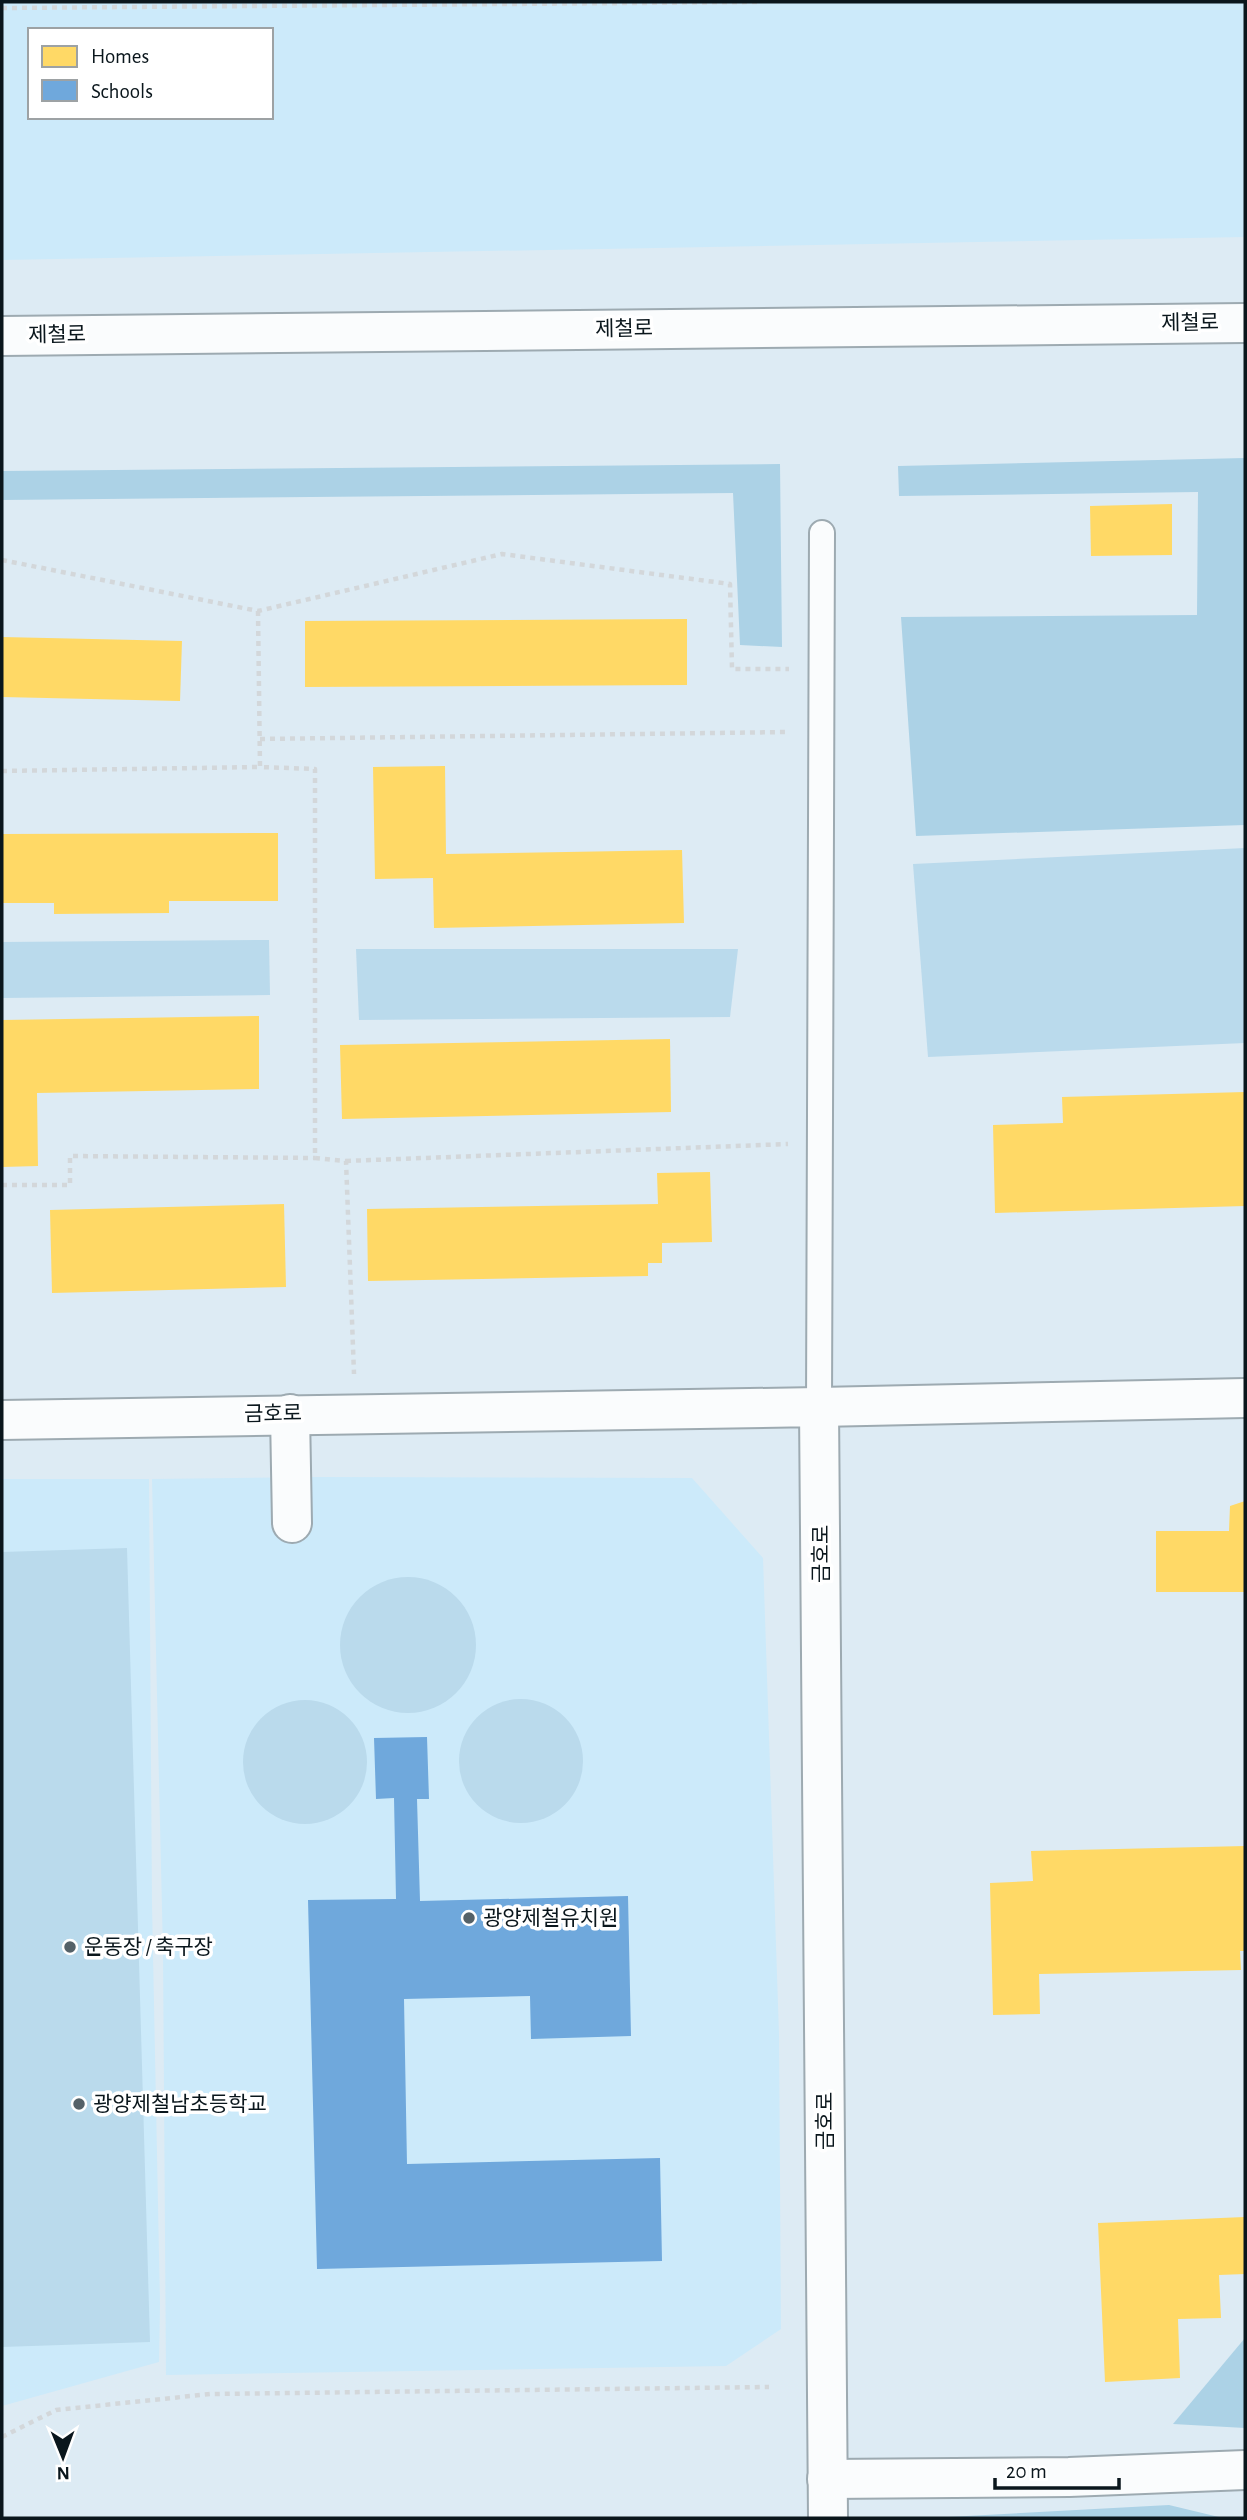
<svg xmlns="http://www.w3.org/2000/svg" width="1247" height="2520" font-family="'Alegreya Sans','Noto Sans KR',sans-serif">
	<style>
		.built { fill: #cceafa; fill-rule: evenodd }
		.green { fill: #badaec }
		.forest { fill: #acd2e6 }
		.homes { fill: #ffd966 }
		.schools { fill: #6fa8dc }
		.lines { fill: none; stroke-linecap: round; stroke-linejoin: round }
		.lane-casing { stroke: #9daab1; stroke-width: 28 }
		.street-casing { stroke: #9daab1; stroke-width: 42 }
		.secondary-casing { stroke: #9daab1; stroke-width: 42 }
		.path { stroke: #d3d7da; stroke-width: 4.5; stroke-dasharray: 5 5; stroke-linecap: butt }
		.lane { stroke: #fafcfd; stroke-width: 24 }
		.street { stroke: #fafcfd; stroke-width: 38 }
		.secondary { stroke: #fafcfd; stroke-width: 38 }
		.poi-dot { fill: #546168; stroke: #fff; stroke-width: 2.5 }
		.labels { text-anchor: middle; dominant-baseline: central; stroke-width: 7; stroke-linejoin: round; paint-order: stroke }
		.street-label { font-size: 21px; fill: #0a161c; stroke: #fff }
		.poi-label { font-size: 21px; fill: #0a161c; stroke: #fff; text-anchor: start }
	</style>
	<rect width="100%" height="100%" fill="#ddebf4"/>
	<g class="built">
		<path d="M2,2H1245V237L2,260ZM30,30H271V117H30Z"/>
		<path d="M319,1477L692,1478L763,1558L779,2034L781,2329L726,2366L166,2375L163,1952L152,1479Z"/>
		<path d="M2,1479H149L152,1904L160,2304L159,2362L2,2406Z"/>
	</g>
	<g class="green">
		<path d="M1245,848V1043L928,1057L913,864Z"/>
		<path d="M269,940L270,995L2,998V942Z"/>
		<path d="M356,949H738L730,1017L359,1020Z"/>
		<path d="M127,1548L150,2342L2,2347V1552Z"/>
		<circle cx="408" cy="1645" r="68"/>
		<circle cx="521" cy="1761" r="62"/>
		<circle cx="305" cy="1762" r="62"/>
	</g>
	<g class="forest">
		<path d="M1245,458V825L916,836L901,617L1197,615L1198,492L899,496L898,466Z"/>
		<path d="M780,464L782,647L740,645L733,493L2,500V471Z"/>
		<path d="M1245,2338V2428L1173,2424Z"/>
		<path d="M1169,2505L1223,2518H947L948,2517Z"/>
	</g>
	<g class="homes">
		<path d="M1172,504V555L1091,556L1090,506Z"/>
		<path d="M687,619V685L305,687V621Z"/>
		<path d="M2,637L182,641L180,701L2,697Z"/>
		<path d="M445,766L446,854L682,850L684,923L434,928L433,878L375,879L373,767Z"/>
		<path d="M278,833V901H169V913L54,914V903H2V834Z"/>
		<path d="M259,1016V1089L37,1093L38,1166L2,1167V1020Z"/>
		<path d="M670,1039L671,1112L342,1119L340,1045Z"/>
		<path d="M1245,1092V1206L995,1213L993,1125L1063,1123L1062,1097Z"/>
		<path d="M710,1172L712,1242L662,1243V1263H648V1276L368,1281L367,1209L658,1204L657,1173Z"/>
		<path d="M284,1204L286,1287L52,1293L50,1210Z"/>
		<path d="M1245,1501V1592H1156V1531H1229L1230,1506Z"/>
		<path d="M1245,1846V1951H1240L1241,1970L1039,1974L1040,2014L993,2015L990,1883L1033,1881L1031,1851Z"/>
		<path d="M1245,2217V2274L1219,2275L1221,2318L1178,2319L1180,2378L1105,2382L1098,2223Z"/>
	</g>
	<path class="schools" d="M427,1737L429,1799H417L420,1901L628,1896L631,2036L531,2039L530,1996L404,1999L407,2164L660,2158L662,2261L317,2269L308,1900L396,1899L394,1798L376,1799L374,1738Z"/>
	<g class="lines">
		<defs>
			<path id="lane" d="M819,1407L822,533"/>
			<g id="street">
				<path d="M819,1407L1245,1398"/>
				<path d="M290,1414L292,1523"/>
				<path d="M827,2479L1069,2477L1245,2470"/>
			</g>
			<g id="secondary">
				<path d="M2,336L1245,323"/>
				<path d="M2,1420L819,1407L828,2518"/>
			</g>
		</defs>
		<use href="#lane" class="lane-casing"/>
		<use href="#street" class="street-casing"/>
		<use href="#secondary" class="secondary-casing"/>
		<g class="path">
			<path d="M2,8L759,2"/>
			<path d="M2,560L258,611L502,554L730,584L732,669H789"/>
			<path d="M258,611L260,767L315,769V1158L346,1161L354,1374"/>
			<path d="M260,739L789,732"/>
			<path d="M2,771L260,767"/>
			<path d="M346,1161L788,1144"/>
			<path d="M2,1185H70V1156L315,1158"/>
			<path d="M2,2437L56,2410L210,2394L769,2387"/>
		</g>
		<use href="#lane" class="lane"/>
		<use href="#street" class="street"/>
		<use href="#secondary" class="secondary"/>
	</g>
	<g class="poi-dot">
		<circle cx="469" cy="1918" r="7"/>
		<circle cx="70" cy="1947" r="7"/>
		<circle cx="79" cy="2104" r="7"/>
	</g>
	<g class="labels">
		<g class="street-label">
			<text transform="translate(1190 323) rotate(-1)">제철로</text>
			<text transform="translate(624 329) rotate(-1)">제철로</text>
			<text transform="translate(57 335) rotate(-1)">제철로</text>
			<text transform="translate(273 1414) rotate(-1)">금호로</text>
			<text transform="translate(821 1554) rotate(-90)">금호로</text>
			<text transform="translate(825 2121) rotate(-90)">금호로</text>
		</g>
		<g class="poi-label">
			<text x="483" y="1918">광양제철유치원</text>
			<text x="84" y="1947">운동장 / 축구장</text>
			<text x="93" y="2104">광양제철남초등학교</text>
		</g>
	</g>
	<rect width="1247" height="2520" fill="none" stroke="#0a161c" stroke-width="7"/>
	<rect x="28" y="28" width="245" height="91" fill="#ffffff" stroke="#9da2a4" stroke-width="2"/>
	<rect x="42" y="46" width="35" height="21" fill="#ffd966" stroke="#9da2a4" stroke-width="2"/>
	<text x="91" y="63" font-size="21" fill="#0a161c">Homes</text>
	<rect x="42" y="80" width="35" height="21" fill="#6fa8dc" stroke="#9da2a4" stroke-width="2"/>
	<text x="91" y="98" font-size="21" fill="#0a161c">Schools</text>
	<g transform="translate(63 2457) rotate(179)" stroke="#ffffff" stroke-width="5" paint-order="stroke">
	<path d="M0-5L12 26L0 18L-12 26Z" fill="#0a161c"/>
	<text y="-10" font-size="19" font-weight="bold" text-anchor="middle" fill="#0a161c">N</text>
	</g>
	<path d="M995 2478v10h124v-10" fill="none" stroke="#0a161c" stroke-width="3.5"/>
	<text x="1006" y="2478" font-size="21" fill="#0a161c" stroke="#ffffff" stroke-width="5" paint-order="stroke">20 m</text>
</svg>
